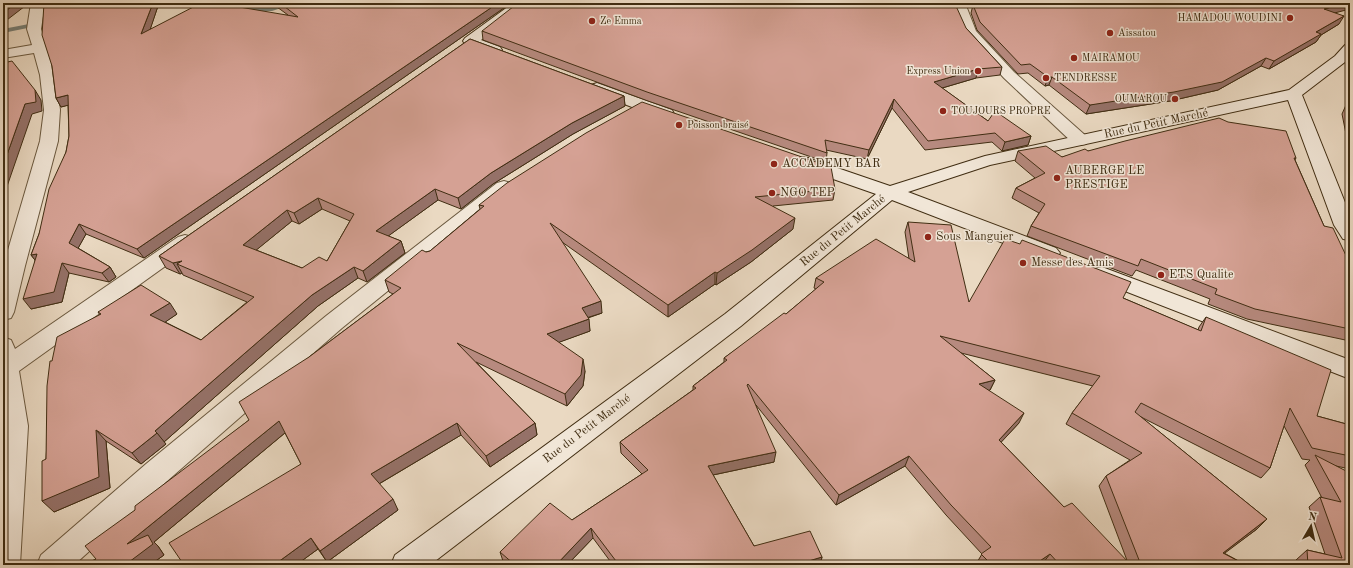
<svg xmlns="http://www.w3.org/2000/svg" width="1353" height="568" font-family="'Old Standard TT',serif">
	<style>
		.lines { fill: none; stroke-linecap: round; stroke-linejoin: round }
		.stream { fill: #778078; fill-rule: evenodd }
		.street-casing { stroke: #6a583e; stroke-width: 2 }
		.secondary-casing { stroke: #402d12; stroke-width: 2 }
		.street { fill: #f1e6d7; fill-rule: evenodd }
		.secondary { fill: #f1e6d7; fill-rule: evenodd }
		.wall { fill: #b78a7f; stroke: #402d12; fill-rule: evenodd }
		.shaded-wall { fill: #957168; stroke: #402d12 }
		.building { fill: #d5a194; stroke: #402d12; fill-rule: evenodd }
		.poi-dot { fill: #8f2418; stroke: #f1e6d7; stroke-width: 1.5 }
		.labels { text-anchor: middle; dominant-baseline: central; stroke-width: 3; stroke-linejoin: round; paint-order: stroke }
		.far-poi-label { font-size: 10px; fill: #402d12; stroke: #f1e6d7; text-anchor: start }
		.street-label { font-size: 12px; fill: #402d12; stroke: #f1e6d7 }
		.poi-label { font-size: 12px; fill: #402d12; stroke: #f1e6d7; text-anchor: start }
	</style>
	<rect width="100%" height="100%" fill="#ead9c2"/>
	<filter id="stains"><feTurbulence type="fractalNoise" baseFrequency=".005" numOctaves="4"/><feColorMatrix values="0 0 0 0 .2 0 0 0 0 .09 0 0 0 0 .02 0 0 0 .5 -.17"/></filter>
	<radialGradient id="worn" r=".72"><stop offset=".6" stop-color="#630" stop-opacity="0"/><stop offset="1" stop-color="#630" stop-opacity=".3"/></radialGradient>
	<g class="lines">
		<g class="stream">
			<path d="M186,3H200L213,6L210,8Z"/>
			<path d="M288,3H297L272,11H236L233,9L236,7H272Z"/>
			<path d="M55,19L57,20V22L3,33V29Z"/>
		</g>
		<defs>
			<g id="street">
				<path d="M31,3H45L41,29L56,75L60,110L58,141L25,266L14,312L11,318L3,320V267L40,141L44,110L40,75L34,53L3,58V50L32,45L27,29Z"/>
				<path d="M951,3H965L976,31L1014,72L1086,136L1089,140L1086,144L1080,145L1074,144L1004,78L965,35Z"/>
				<path d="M504,181L511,183L513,187L511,191L342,328L166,482L74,565H37L41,555L146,464L326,316L497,183Z"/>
				<path d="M185,235L192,237L195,242L192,247L19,371L28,426L20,565H3V337L11,340L15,349L178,237Z"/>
			</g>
			<g id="secondary">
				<path d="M513,3H528L481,40L500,47L502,50L500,53C489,56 475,48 465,44L463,41L465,38Z"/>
				<path d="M1350,44V57L1345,62L1302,95L1350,215V240L1343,239L1334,225L1288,100L990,165L908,192L1056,248L1060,253L1056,258L1049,260L1042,258L892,200L741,326L430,565H391L395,555L725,314L876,194L796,166L793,162L796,158L802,157L808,158L890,186L985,156L1289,90L1335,56L1345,45Z"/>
				<path d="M597,83L672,110L674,114L672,118L666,119L660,118L591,91L589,88L591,85Z"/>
				<path d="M1102,267L1350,360V379L1094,279L1091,274L1094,269Z"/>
			</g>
		</defs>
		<use href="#street" class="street-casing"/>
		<use href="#secondary" class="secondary-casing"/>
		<use href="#street" class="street"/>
		<use href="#secondary" class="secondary"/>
	</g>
	<g class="wall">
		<path d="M44,3H159L150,29L288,15L277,7L276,3H511L144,258L86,234L78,248L110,267L116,277L109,282L69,273L62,302L31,309L35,260L31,255L39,234L66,152L69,136L68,105L61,107L56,98Z"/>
		<path d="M999,3H1350L1334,13L1339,24L1321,35L1316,42L1269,69L1261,66L1218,90L1170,101L1086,114L1049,85L1045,86L1028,73L1018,74L977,30L971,13L973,5H999Z"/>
		<path d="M939,6L966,28L1002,67L1000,75L976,78L942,88L988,121L1031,136L1028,145L1002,151L992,142L925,150L892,108L867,159L826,150L827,153L826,162L648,101L483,40L482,31Z"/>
		<path d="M470,39L624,96L625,106L573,134L493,184L461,209L438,200L388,236L401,241L405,253L367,282L358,278L318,306L164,442L166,444L141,464L106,441L110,488L54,512L46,459L52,361L100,315L98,312L177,314L165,322L201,340L247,302L183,275L182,273L180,274L166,268L159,256ZM322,209L350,221L327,261L302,268L256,250L292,221L299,224Z"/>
		<path d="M1350,96V154L1342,114Z"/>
		<path d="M1018,151L1062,157L1088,151L1296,158L1295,160L1324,226L1350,264V341L1247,319L1208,304L1210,299L1136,270L1132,276L1027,236L1031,226L1039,213L1012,198L1016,188L1035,178L1015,161Z"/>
		<path d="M835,189L833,200L773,206L793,229L751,262L716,285L715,284L668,317L562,242L602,313L588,318L590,331L559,342L585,371L583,386L567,406L476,362L535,423L537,435L490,467L461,435L379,484L398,510L327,562L318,549L296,565H184L301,464L285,433L154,542L158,546L164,555L150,565H84L96,559L135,510L249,420L309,357L393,294L389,292L385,280L426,252L430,251L480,209L479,205Z"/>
		<path d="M908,222L969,302L1123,298L1198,330L1199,327L1206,317L1317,416L1350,425V469L1336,466L1350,565H1296V560L1307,550L1325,554L1309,507L1320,497L1322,498L1305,465L1310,460L1302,459L1284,426L1270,468L1261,478L1141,417L1267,519L1257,529L1224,553L1246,565H1045L1043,563L1041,565H977L976,564L982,554L946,515L905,466L836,505L756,405L774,462L713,475L754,546L822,557L820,565H613L593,538L567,565H507L503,561L500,552L572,520L642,474L621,453L620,442L693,390V386L724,362V358L786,314L816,289L814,288L816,278L909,259L905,232ZM961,353L1093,386L1072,413L1066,424L1130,460L1106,476L1099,486L1128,563L1064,507L1001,442L1019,423L989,391L990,390L995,380Z"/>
	</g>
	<g class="shaded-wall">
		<path d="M16,3H29L3,23V13Z"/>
		<path d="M153,3H159L146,42L141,34Z"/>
		<path d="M498,3H511L144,258L137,249Z"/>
		<path d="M1347,3H1350V9L1319,17L1324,9Z"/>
		<path d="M1344,16L1339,24L1321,35L1316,42L1269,69L1274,61L1316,32Z"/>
		<path d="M1266,58L1261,66L1218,90L1170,101L1086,114L1090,105Z"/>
		<path d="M978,69L976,78L932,91L934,82Z"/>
		<path d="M1048,77H1052L1049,85L1045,86Z"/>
		<path d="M35,90L41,100L42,111L32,114L3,198V166L25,104Z"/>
		<path d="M68,95L73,104L61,107L56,98Z"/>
		<path d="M624,96L625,106L573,134L493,184L461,209L458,198L491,173L572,123Z"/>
		<path d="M894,99L892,108L867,159L869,150Z"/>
		<path d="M1031,136L1028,145L1002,151L1005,142Z"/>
		<path d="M435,189L438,200L380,242L376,231Z"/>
		<path d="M318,198L322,209L299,224L294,213Z"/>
		<path d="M287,210L292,221L249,256L243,245Z"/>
		<path d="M795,218L793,229L751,262L716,285L717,273Z"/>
		<path d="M79,224L86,234L76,252L69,243Z"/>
		<path d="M401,241L405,253L367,282L363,271Z"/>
		<path d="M37,254L39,265L31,255Z"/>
		<path d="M182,261L177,264L182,273L180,274L173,263Z"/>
		<path d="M62,263L69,273L62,302L31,309L23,299Z"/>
		<path d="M110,267L116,277L109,282L102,273Z"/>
		<path d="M354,267L358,278L318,306L164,442L155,431L312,295Z"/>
		<path d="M715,272V284L668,317V305Z"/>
		<path d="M601,301L602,313L583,319L582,308Z"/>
		<path d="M170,303L177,314L158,327L150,315Z"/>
		<path d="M589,319L590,331L549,346L547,334Z"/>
		<path d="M583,359L585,371L583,386L567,406L565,394Z"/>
		<path d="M995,380L990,390L975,395L979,384Z"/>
		<path d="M1024,413L1019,423L994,450L999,440Z"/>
		<path d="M279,421L286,432L154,542L158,546L164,555L150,565H125L127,544Z"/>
		<path d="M457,423L461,435L377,485L371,474Z"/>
		<path d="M535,423L537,435L490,467L486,456Z"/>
		<path d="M96,430L106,441L110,488L54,512L42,501Z"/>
		<path d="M157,433L166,444L141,464L132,453Z"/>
		<path d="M776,452L774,462L708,476V466Z"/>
		<path d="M909,456L905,466L836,505L839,495Z"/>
		<path d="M393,499L398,510L327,562L320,551Z"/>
		<path d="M1267,519L1257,529L1213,562L1223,553Z"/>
		<path d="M591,528L593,538L567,565H556Z"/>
		<path d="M311,538L318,549L296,565H274Z"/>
		<path d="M1050,554L1043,563L1041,565H1034Z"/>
		<path d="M822,557L820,565H802V563Z"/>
	</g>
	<g class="building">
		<path d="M3,3H16L3,13Z"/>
		<path d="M44,3H153L141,34L201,3H216L298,17L280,3H498L137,249L79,224L69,243L110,267L102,273L62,263L54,292L23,299L37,254L31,255L39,234L49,189L66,152L69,136L68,95L56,98L52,66L42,35Z"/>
		<path d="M518,3H938L939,6H956L966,28L1002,67L978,69L934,82L988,121L995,111L1031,136L1005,142L995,133L928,141L894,99L869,150L825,140L827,153L647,92L482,31Z"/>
		<path d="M1004,3H1347L1324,9L1344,16L1316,32L1321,34L1274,61L1266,58L1222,82L1174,92L1090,105L1052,77H1048L1030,64L1021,65L980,22L973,5L1004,4Z"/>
		<path d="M470,39L624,96L572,123L491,173L458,198L435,189L376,231L401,241L363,271L354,267L312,295L155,431L157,433L132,453L96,430L99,477L42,501V461L46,459L47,386L50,361H52L57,337L101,314L98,312L141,285L170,303L150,315L201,340L254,297L177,264L182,261L173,263L159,256ZM318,198L354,214L327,261L319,257L302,268L243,245L287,210L294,213Z"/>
		<path d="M12,61L35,90L36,102L25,104L3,166V63Z"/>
		<path d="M1350,100V118L1348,106Z"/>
		<path d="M642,102L831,167L835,189L755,197L795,218L752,250L717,273L715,272L668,305L550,223L601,301L582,308L589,319L547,334L583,359L581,375L565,394L457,343L535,423L486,456L457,423L371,474L393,499L320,551L311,538L274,565H184L169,543L301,464L279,421L127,544L148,535L153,544L125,565H84L96,559L85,546L135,510V506L249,420L239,402L309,357L401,288L385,280L422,250L426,252L430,251L484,206L479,205L507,183L586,133Z"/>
		<path d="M1219,118L1228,122L1286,131L1296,158H1294L1324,226L1333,228L1350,264V329L1255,309L1215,294L1217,289L1141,259L1138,266L1031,226L1045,204L1016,188L1045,173L1018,151L1046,146L1062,157L1085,149L1088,151L1125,141Z"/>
		<path d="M908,222L951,225L969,302L1005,239L1020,244L1022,240L1131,282L1123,298L1201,331L1206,317L1331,370L1317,416L1350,425V456L1312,448L1290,408L1270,468L1141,403L1135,412L1267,519L1223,553L1246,565H1141L1106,476L1142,453L1072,413L1100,376L940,336L995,380L979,384L1024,413L999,440L1064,507L1072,503L1131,565H1060L1050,554L1034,565H992L981,554L991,547L951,505L909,456L839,495L748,384L747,385L776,452L708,466L754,546L810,531L822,557L802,563L803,565H619L591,528L556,565H515L500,552L550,503L572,520L648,470L620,442L696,388L693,386L727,360L724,358L784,313L786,314L824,282L816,278L876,239L915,262Z"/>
		<path d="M1315,455L1350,473V565H1308L1307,550L1342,558L1320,497L1341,502Z"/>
	</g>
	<g class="poi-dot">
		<circle cx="1290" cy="18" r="4"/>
		<circle cx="592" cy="21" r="4"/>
		<circle cx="1110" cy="33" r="4"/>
		<circle cx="1074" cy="58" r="4"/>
		<circle cx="978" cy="71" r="4"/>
		<circle cx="1046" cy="78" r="4"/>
		<circle cx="1175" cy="99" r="4"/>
		<circle cx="943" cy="111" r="4"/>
		<circle cx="679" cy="125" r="4"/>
		<circle cx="774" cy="164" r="4"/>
		<circle cx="1057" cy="178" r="4"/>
		<circle cx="772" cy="193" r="4"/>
		<circle cx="928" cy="237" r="4"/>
		<circle cx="1023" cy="263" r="4"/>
		<circle cx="1161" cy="275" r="4"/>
	</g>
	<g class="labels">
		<g class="far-poi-label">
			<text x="1282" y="18" text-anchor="end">HAMADOU WOUDINI</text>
			<text x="600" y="21">Ze Emma</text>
			<text x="1118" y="33">Aissatou</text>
			<text x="1082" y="58">MAIRAMOU</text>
			<text x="970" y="71" text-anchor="end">Express Union</text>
			<text x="1054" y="78">TENDRESSE</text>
			<text x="1167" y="99" text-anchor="end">OUMAROU</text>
			<text x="951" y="111">TOUJOURS PROPRE</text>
			<text x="687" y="125">Poisson braisé</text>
		</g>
		<g class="street-label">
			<text transform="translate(1156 124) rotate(-12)">Rue du Petit Marché</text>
			<text transform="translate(843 231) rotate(-39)">Rue du Petit Marché</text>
			<text transform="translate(587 429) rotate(-37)">Rue du Petit Marché</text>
		</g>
		<g class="poi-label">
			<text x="782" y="164">ACCADEMY BAR</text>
			<text x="1065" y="171">AUBERGE LE<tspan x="1065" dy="14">PRESTIGE</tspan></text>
			<text x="780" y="193">NGO TEP</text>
			<text x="936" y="237">Sous Manguier</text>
			<text x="1031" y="263">Messe des Amis</text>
			<text x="1169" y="275">ETS Qualite</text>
		</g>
	</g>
	<rect width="1353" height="568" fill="none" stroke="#ead9c2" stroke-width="16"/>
	<rect x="4" y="4" width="1345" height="560" fill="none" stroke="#402d12" stroke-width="2"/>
	<rect x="8" y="8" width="1337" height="552" fill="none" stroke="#402d12"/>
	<g transform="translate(1311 526) rotate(9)" stroke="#f1e6d7" stroke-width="3" paint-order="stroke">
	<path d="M0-3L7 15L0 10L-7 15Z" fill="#402d12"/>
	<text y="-6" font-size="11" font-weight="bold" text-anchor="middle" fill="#402d12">N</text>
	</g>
	<rect width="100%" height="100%" filter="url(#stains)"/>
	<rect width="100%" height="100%" fill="url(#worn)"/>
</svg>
